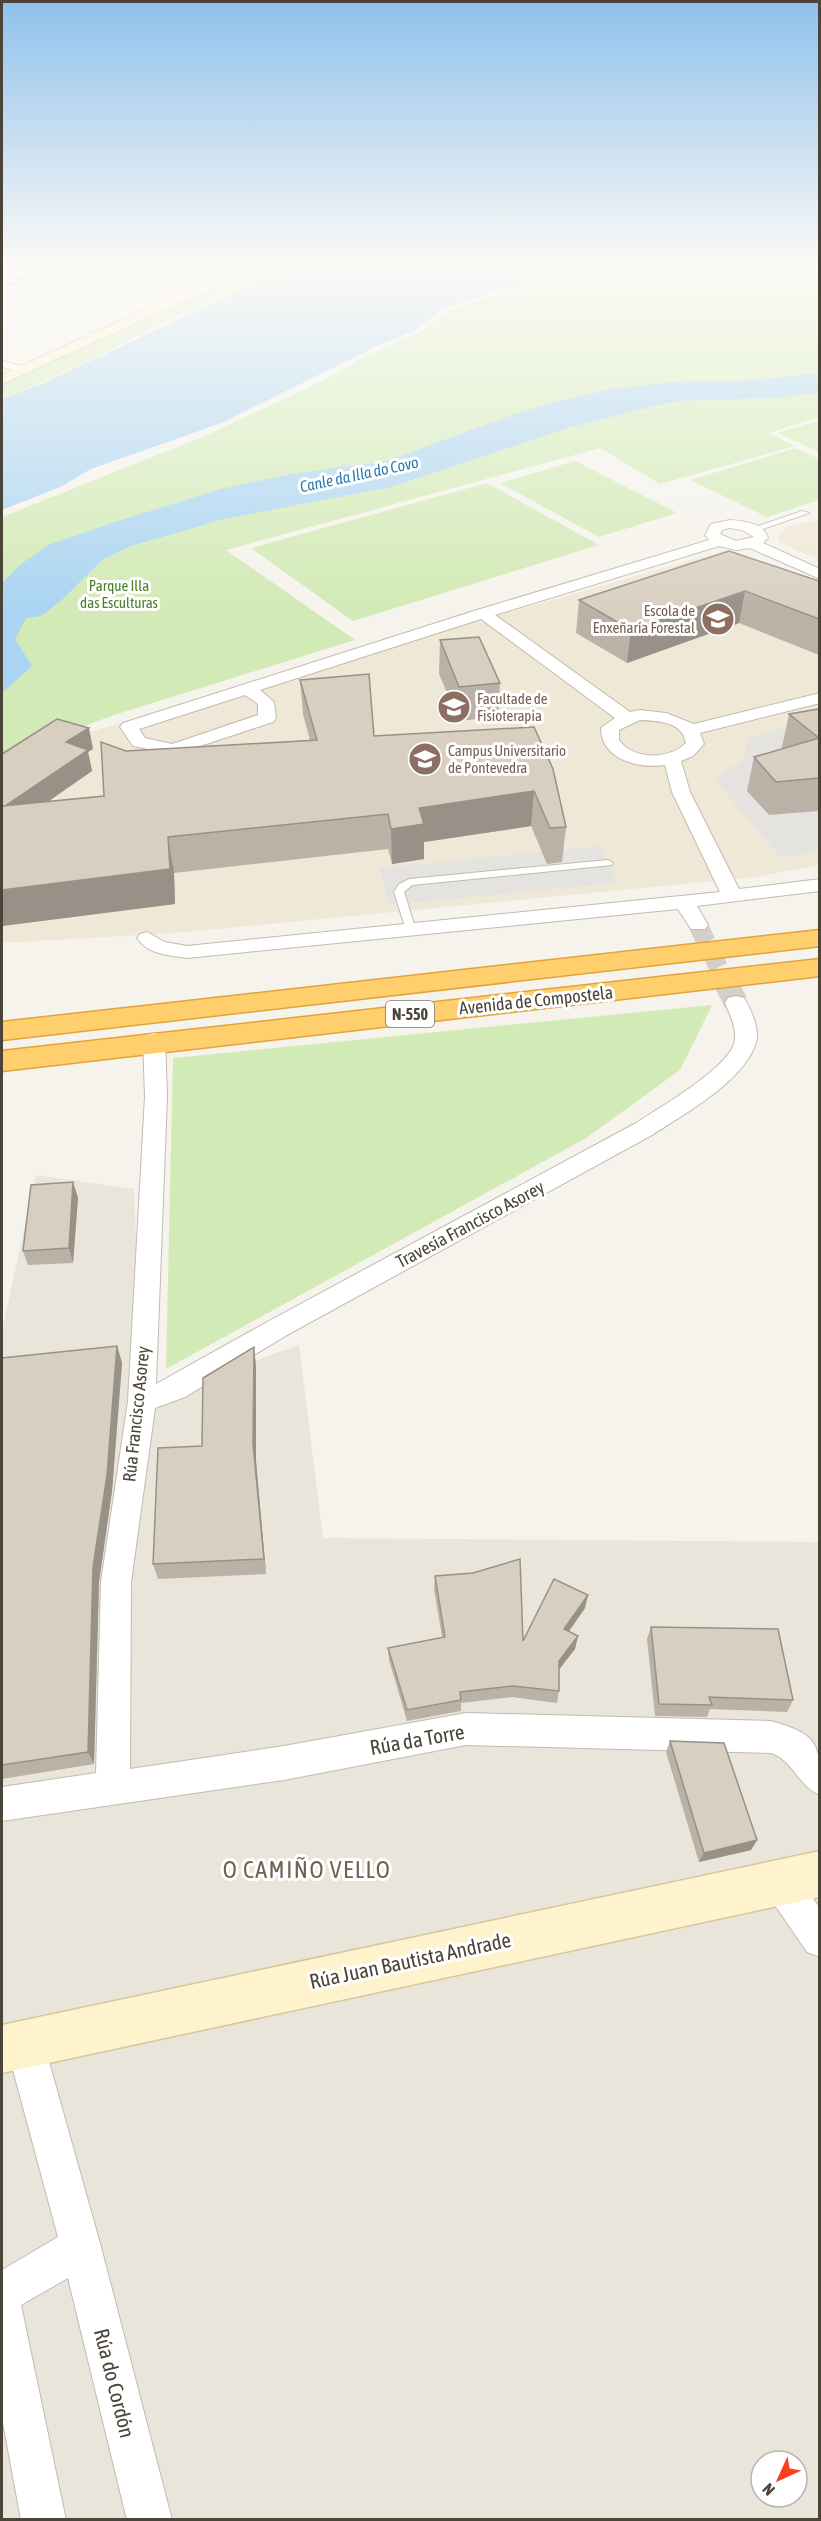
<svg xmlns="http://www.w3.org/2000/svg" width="821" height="2521" font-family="'Asap Condensed',sans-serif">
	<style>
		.residential { fill: #eae5da; fill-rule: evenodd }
		.education { fill: #efe8d6 }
		.green { fill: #d2eab5 }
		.parking { fill: #e5e3e0 }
		.water { fill: #a9d4f2 }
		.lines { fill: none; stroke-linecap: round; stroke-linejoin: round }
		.street-tunnel-far1 { stroke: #d4d0c8; stroke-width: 19; stroke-dasharray: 19 9; stroke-linecap: butt }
		.street-tunnel { stroke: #d4d0c8; stroke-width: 24; stroke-dasharray: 24 12; stroke-linecap: butt }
		.lane-casing { stroke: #c2bbae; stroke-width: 2 }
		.street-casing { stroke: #c2bbae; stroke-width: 2 }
		.secondary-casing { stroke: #d6c79b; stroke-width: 3 }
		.highway-casing { stroke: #e0a43c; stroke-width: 3 }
		.lane { fill: #fff; fill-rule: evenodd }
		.street { fill: #fff; fill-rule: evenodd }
		.secondary { fill: #fff3cd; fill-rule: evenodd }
		.highway { fill: #ffcf6e; fill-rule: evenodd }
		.rail-casing { stroke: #9a9a9a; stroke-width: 3 }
		.rail { stroke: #fff; stroke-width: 2; stroke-dasharray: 6; stroke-linecap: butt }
		.wall { fill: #bab2a6 }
		.shaded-wall { fill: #979187 }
		.building { fill: #d8cfc1; stroke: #979187; stroke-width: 1.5 }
		.labels { text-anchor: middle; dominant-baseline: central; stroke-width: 6; stroke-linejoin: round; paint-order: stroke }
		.far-park-label { font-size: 15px; fill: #4a7f2a; stroke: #fff }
		.far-education-label { font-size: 15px; fill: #785e54; stroke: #fff; text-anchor: start }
		.far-water-label { font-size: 16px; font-style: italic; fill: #2e7ab2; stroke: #fff }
		.shield { fill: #fff; stroke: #817c74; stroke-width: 1.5 }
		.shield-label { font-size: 16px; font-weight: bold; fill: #4b4439 }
		.street-label { font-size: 18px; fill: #4b4439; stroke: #fff }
		.near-street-label { font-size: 21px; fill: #4b4439; stroke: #fff }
		.near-neighbourhood-label { font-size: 24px; letter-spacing: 1.5px; fill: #6e6250; stroke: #fff }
	</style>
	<rect width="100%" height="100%" fill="#f6f3ec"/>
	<path class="residential" d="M36,1175L134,1189L142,1401L299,1345L323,1538L819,1542L820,2519L2,2520V1331ZM761,2461H797V2497H761Z"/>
	<g class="education">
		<path d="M819,520V560L780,543L777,536L790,525Z"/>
		<path d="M727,550L819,582V865L756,877L175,933L2,943V779L61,740Z"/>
	</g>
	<g class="green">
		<path d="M277,262H332C213,283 113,358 2,398V382L250,270Z"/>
		<path d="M819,266V417L769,433L795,446L660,484L600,448L226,550L355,640L114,715L53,738L2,770V517L205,436L318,383L368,355L424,330L450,310L487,297L531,286L655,273Z"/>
		<path d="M819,421V452L777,433Z"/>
		<path d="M795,448L819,459V500L767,517L690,480Z"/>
		<path d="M575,461L677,513L599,537L500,483Z"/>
		<path d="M487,483L599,545L353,621L251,548Z"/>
		<path d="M712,1005L680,1070L586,1138L166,1369L173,1058Z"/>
	</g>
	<g class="parking">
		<path d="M819,719L812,771L769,815L819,811V851L781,858L714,779L744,759L749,737Z"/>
		<path d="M600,846L617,883L389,905L379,868Z"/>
	</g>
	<g class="water">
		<path d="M341,262H819L820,265L644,272L531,284L497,290L441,310L416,330L379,345L224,422L91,469L60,487L2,510V399L43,383L263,280Z"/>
		<path d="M819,373V393L775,398L676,401L571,427L391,487L224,519L131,546L103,559L64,598L41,616L26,618L15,639L32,666L2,693V583L21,564L48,545L118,521L221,489L291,474L387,461L515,414L555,402L611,389L682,381H745Z"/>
	</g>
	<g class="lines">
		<path class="street-tunnel-far1" d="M698,925L726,983"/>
		<path class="street-tunnel" d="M725,981L736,1003"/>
		<defs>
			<g id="lane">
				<path d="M802,511L809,513L757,531L750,529Z"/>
				<path d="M608,860L613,863L612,865L412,885L404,892L416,930L411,933L406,930L394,892L399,884L409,879Z"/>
			</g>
			<g id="street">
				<path d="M144,262H159L139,270L134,267Z"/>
				<path d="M2,361L30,368L32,370L26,373L2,367Z"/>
				<path d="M730,520C743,521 764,523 768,538L763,543L820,569V579L750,548L736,550L719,546L495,615L630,712L640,710L666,713L694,724L820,693V703L700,733L704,744L693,756L681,761L690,792L739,889L820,879V891L697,906L708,925L705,929H691L678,909L187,958C169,955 148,955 137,938L140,934L147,932L165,942L187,946L720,892L672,792L665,765C638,769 601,759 601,728L615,718L481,619L260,690L274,702L276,718L273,722L179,753L173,754L133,746L120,727L123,723L477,610L709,540L705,535L711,524ZM730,528L742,530L754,537L736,541L720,534L722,530ZM245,695L258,704V715L172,744L145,738L139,729ZM640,720C658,721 682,721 686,743C669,760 633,760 619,740V730Z"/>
				<path d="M736,996L744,998C751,1009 760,1029 756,1042C746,1080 683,1115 652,1135L287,1335L185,1397L155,1408L131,1582L130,1769L284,1746L466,1713L771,1721C821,1735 820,1745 820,1795C798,1786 793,1760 771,1753L466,1745L284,1780L2,1821V1787L96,1773L101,1582L128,1401L145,1096L143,1040L146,1035L154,1033L162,1035L165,1040L167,1096L156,1384L269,1321L636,1123C659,1108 725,1070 734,1044C738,1030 730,1015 725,1003L728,998Z"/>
				<path d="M780,1865L792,1871L820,1908V1957L807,1952L768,1895L762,1883L768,1871Z"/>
				<path d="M25,2025L38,2031L44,2044L101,2247L172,2520H127L68,2278L21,2305L66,2520H21L2,2417V2270L58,2237L6,2044L12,2031Z"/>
			</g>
			<g id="secondary">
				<path d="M248,262H269L2,384V375Z"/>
				<path d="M820,1851V1897L2,2073V2025Z"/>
			</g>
			<g id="highway">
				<path d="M820,930V946L2,1040V1022Z"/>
				<path d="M820,959V976L2,1071V1051Z"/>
			</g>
		</defs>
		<use href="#lane" class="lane-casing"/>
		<use href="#street" class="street-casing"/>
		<use href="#secondary" class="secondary-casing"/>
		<use href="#highway" class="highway-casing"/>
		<use href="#lane" class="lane"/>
		<use href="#street" class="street"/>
		<use href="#secondary" class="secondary"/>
		<use href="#highway" class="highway"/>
		<defs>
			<path id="rail" d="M2,288L55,262"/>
		</defs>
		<use href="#rail" class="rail-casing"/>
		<use href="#rail" class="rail"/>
	</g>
	<g class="wall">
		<path d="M819,581V655L739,623L627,663L576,633L579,600Z"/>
		<path d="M440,640L500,683L498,717L459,721L439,674Z"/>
		<path d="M300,680L374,736L534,727L566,827L562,862L547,864L531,826L424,842V859L392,864L388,849L174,873L175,904L2,926V754L93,749L88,752L92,771L48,802L104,796L126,751L310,740L303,714Z"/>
		<path d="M819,709V811L769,815L747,791L754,757L784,749L782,747L789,714Z"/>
		<path d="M73,1182L78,1198L73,1263L28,1265L23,1251Z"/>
		<path d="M117,1346L122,1363L112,1491L99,1582L94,1764L2,1779V1358Z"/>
		<path d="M256,1365V1461L266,1574L158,1579L153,1564Z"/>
		<path d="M435,1576L523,1641L585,1608L569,1631L578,1636L575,1649L559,1670V1691L557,1703L512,1697L461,1703V1711L407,1721L389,1660L388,1648L442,1637L434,1589Z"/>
		<path d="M651,1627L793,1700L787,1712L710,1709L707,1717L655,1716L647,1639Z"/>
		<path d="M670,1741L757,1840L751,1850L699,1862L666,1752Z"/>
	</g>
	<g class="shaded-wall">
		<path d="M745,591L739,623L627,663L631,630Z"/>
		<path d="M89,728L93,749L88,752L92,771L2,833V808L66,742Z"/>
		<path d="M534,791L531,826L424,842V859L392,864L391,829L419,808Z"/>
		<path d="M168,837L174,873L175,904L2,926V890Z"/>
		<path d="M73,1182L78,1198L73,1263L69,1248Z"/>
		<path d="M117,1346L122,1363L112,1491L99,1582L94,1764L88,1752L93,1567Z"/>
		<path d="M254,1347L256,1365V1461L266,1574L264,1559L253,1444Z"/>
		<path d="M588,1595L585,1608L562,1641L564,1629Z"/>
		<path d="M578,1636L575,1649L556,1673L559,1661Z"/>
		<path d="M757,1840L751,1850L699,1862L704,1853Z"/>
	</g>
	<g class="building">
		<path d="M729,551L819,581V619L745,591L631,630L579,600Z"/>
		<path d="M479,637L500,683L459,687L440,640Z"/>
		<path d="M369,674L374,736L534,727L553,769L566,827L550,828L534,791L419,808L424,824L391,829L388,814L168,837L170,869L2,890V806L104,796L101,742L126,751L317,740L300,680Z"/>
		<path d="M819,709V738L789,714Z"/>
		<path d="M57,719L89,728L66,742L88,750L5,806H2V754Z"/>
		<path d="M819,738V778L776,782L754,757Z"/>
		<path d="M73,1182L69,1248L23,1251L31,1185Z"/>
		<path d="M117,1346L107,1475L93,1567L88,1752L2,1765V1358Z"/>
		<path d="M254,1347L253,1444L264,1559L153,1564L158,1448L202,1446L203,1378Z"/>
		<path d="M520,1559L523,1641L554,1579L588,1595L564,1629L578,1636L559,1661V1691L513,1686L460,1692L461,1700L407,1710L388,1648L445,1637L435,1576L473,1573Z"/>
		<path d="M651,1627L778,1629L793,1700L709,1697L712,1705L659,1704Z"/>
		<path d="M670,1741L724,1743L757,1840L704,1853Z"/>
	</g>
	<linearGradient id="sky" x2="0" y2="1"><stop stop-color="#8fc1ec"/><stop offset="0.43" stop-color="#fbfaf6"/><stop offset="1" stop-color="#fbfaf6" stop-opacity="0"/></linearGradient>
	<rect width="821" height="615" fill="url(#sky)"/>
	<defs>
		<symbol id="university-disc" viewBox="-11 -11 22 22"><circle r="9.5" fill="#8d6e63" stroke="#fff"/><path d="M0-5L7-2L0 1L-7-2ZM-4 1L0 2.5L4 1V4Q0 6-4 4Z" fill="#fff"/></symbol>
	</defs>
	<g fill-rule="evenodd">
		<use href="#university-disc" x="699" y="600" width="38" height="38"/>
		<use href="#university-disc" x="435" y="688" width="38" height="38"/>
		<use href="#university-disc" x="406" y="740" width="38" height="38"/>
	</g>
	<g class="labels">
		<g class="far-park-label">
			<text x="119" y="585">Parque Illa<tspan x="119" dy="17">das Esculturas</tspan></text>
		</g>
		<g class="far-education-label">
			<text x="695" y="610" text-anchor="end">Escola de<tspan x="695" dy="17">Enxeñaría Forestal</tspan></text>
			<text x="477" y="698">Facultade de<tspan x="477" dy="17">Fisioterapia</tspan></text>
			<text x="448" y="750">Campus Universitario<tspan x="448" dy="17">de Pontevedra</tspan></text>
		</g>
		<g class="far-water-label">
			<text transform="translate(359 474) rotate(-12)">Canle da Illa do Covo</text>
		</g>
		<rect class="shield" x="386" y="1001" width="48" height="26" rx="4.5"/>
		<g class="shield-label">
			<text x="410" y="1014">N-550</text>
		</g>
		<g class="street-label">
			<text transform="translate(536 1000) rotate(-6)">Avenida de Compostela</text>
			<text transform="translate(470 1224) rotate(-28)">Travesía Francisco Asorey</text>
			<text transform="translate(136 1414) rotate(-84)">Rúa Francisco Asorey</text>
		</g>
		<g class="near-street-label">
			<text transform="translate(417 1739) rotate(-10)">Rúa da Torre</text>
			<text transform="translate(410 1960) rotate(-12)">Rúa Juan Bautista Andrade</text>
			<text transform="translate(115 2383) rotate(76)">Rúa do Cordón</text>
		</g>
		<g class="near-neighbourhood-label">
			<text x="307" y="1869">O CAMIÑO VELLO</text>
		</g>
	</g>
	<rect width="821" height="2521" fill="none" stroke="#4b4439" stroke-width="6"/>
	<g transform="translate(779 2479) rotate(225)"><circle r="28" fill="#ffffff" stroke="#b7b4b0" stroke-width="1.5"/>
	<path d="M0-4.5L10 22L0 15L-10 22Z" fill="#fc3f1d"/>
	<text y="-9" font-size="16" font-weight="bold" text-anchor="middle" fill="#4b4439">N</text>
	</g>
</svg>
